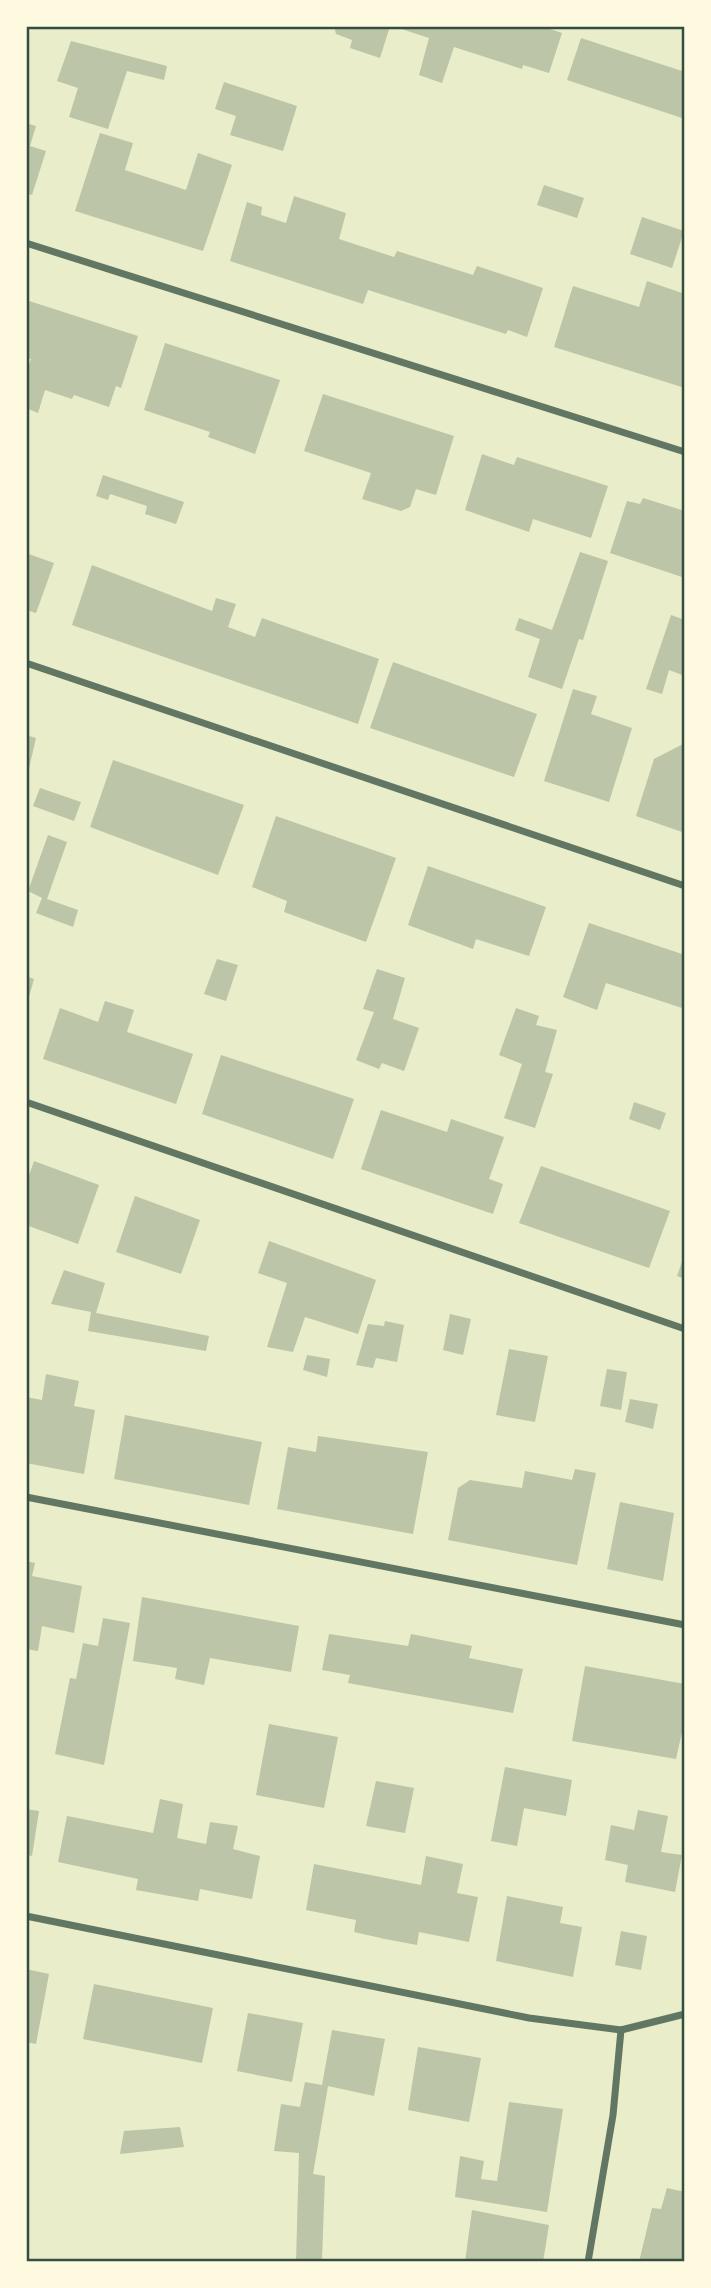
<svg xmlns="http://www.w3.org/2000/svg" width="711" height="2288" font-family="Figtree,sans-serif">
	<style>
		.building { fill: #bcc5a7 }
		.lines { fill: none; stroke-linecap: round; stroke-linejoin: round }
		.minor { stroke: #617663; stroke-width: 7 }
		.neatline { fill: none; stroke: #344e41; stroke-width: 2.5 }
	</style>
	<rect width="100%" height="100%" fill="#e9edc9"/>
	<g class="building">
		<path d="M334,26H390L380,58L350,48L352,40L336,34Z"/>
		<path d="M392,26H541L562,33L549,73L523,65L522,69L454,47L442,83L419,75L429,38Z"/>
		<path d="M581,38L685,72V119L567,80Z"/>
		<path d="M71,41L167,66L164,80L127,71L108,129L69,117L78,88L57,81Z"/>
		<path d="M224,82L297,106L283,151L230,135L236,116L215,109Z"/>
		<path d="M26,123L36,126L30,146L46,151L32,195L26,193Z"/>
		<path d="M100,133L133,143L125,170L186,190L198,153L232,165L203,251L75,211Z"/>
		<path d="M544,185L584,198L577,218L537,205Z"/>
		<path d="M294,196L346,213L339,239L394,257L397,251L473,275L477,266L543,288L527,337L508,330L506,334L368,290L363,304L230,261L247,202L262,207L261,215L286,223Z"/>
		<path d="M642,217L684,231L672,268L630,254Z"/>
		<path d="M647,281L685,294V388L554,347L573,286L639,307Z"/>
		<path d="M26,300L138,336L121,388L116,386L109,407L74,395L72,399L45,390L38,413L26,408V373L31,359L26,358Z"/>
		<path d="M165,343L280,380L255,454L208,437L210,432L144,410Z"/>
		<path d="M323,394L454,436L436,495L416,489L410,507L401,511L362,499L371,473L304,451Z"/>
		<path d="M482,454L514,465L517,457L608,486L591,538L533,519L529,532L465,510Z"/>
		<path d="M103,475L184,502L176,524L145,514L147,506L110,494L108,500L96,496Z"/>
		<path d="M643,498L685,511V578L610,553L627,501L640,504Z"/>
		<path d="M580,552L608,561L583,640L579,639L562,689L528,677L540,639L515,630L519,618L552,630Z"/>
		<path d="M26,553L54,563L36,613L26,610Z"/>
		<path d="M92,565L212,611L216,598L236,604L228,627L255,637L262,618L379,659L358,724L72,625Z"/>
		<path d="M671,615L685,620V676L669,670L662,694L646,689Z"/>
		<path d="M393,662L537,714L514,777L370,728Z"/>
		<path d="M573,689L597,696L591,714L632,728L609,802L544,781Z"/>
		<path d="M26,735L36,738L27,777H26Z"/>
		<path d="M685,743V833L636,816L654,759Z"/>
		<path d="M113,760L244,805L218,875L90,827Z"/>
		<path d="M40,788L81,802L74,821L33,806Z"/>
		<path d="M276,816L396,858L366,942L284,912L287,901L252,887Z"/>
		<path d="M48,835L67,842L47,899L78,910L73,927L36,913L42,898L28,891Z"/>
		<path d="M428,866L546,907L529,956L476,939L473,949L408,925Z"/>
		<path d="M589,923L685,955V1009L606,983L597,1010L563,997Z"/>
		<path d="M217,959L238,965L226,1001L204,994Z"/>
		<path d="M377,969L405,978L393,1019L419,1028L404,1071L382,1063L379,1069L356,1060L374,1012L363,1009Z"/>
		<path d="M26,976L34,979L27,1004H26Z"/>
		<path d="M105,1001L134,1010L127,1032L193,1054L176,1104L43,1059L60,1008L98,1022Z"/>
		<path d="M516,1008L539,1016L536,1025L557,1030L545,1072L553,1074L535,1128L504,1118L522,1064L499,1055Z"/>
		<path d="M221,1055L354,1099L333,1159L202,1114Z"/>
		<path d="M634,1102L666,1113L660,1130L629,1119Z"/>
		<path d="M381,1110L447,1132L451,1119L504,1137L489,1179L503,1184L493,1214L361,1169Z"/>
		<path d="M34,1161L99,1185L78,1244L26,1225V1184Z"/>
		<path d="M541,1166L670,1211L649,1268L519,1223Z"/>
		<path d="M135,1196L200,1220L181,1274L116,1252Z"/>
		<path d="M269,1241L376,1280L358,1334L305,1317L293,1352L267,1347L287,1283L258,1273Z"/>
		<path d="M684,1256H685V1279L677,1276Z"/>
		<path d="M64,1270L105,1283L96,1313L209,1336L206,1351L88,1331L91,1312L51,1304Z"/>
		<path d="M450,1314L471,1319L463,1355L443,1350Z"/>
		<path d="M385,1321L404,1325L397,1362L376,1358L373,1368L356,1365L368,1324L384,1326Z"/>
		<path d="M509,1349L548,1356L535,1422L496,1415Z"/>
		<path d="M307,1355L330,1359L327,1377L303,1370Z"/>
		<path d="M607,1369L627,1372L621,1410L600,1406Z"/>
		<path d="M46,1374L79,1381L74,1406L95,1410L84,1474L26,1463V1397L42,1400Z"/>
		<path d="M630,1399L658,1404L653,1429L625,1422Z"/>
		<path d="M125,1415L262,1442L249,1505L114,1479Z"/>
		<path d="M318,1436L428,1452L413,1534L277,1509L288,1447L316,1452Z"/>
		<path d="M575,1469L596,1473L577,1565L448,1540L458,1488L470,1480L522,1488L525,1471L572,1480Z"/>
		<path d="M620,1502L674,1513L663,1581L607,1569Z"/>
		<path d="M26,1561L35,1563L32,1576L82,1586L74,1633L42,1626L38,1651L26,1649Z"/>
		<path d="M142,1597L299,1626L291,1672L210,1658L204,1685L175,1679L177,1668L133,1661Z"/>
		<path d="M103,1618L130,1623L104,1765L55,1754L70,1678L76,1679L83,1643L98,1646Z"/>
		<path d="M329,1634L408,1646L411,1634L472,1646L469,1658L523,1669L513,1713L348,1683L350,1675L322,1670Z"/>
		<path d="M585,1666L685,1684V1732H682L676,1759L572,1741Z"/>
		<path d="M269,1724L338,1737L324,1808L256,1795Z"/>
		<path d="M505,1767L572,1780L566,1816L524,1808L517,1846L491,1841Z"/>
		<path d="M376,1781L414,1788L405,1833L366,1826Z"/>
		<path d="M160,1799L183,1804L177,1838L206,1844L210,1822L238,1826L233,1849L260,1856L252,1899L200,1889L198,1901L136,1890L138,1879L58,1862L67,1816L153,1833Z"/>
		<path d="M26,1809L39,1811L32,1856L26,1855Z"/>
		<path d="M638,1810L668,1816L661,1852L682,1855L675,1892L625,1882L628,1865L605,1860L611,1825L634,1830Z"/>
		<path d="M426,1856L463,1864L457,1893L478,1897L469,1942L419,1932L417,1945L385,1939L354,1932L356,1920L306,1910L314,1864L421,1885Z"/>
		<path d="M507,1896L563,1907L560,1923L582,1927L573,1977L496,1961Z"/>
		<path d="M621,1931L647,1936L641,1970L615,1965Z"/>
		<path d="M26,1969L49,1974L36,2044L26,2042Z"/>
		<path d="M94,1984L213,2008L202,2063L83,2039Z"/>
		<path d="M248,2013L303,2023L292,2082L237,2071Z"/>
		<path d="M332,2030L385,2039L374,2096L328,2086L313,2174L325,2176L322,2260L296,2262L299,2153L274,2151L281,2104L300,2107L305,2082L322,2085Z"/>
		<path d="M418,2047L481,2058L469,2122L408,2110Z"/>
		<path d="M509,2102L563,2109L547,2212L455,2197L460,2156L484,2161L481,2179L497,2181Z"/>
		<path d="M180,2127L184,2147L120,2154L124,2131Z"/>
		<path d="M667,2188L685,2192V2262H639L652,2208L661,2209Z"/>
		<path d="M472,2210L549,2225L543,2262H465Z"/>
	</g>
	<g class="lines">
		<g class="minor">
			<path d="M26,243L685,452"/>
			<path d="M26,663L685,886"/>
			<path d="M26,1102L685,1329"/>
			<path d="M26,1497L685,1625"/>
			<path d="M26,1916L529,2018L621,2030L685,2014"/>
			<path d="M588,2262L613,2115L621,2030"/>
		</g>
	</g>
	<rect width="711" height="2288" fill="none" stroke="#fefae0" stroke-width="56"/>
	<rect x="28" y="28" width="655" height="2232" class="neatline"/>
</svg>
